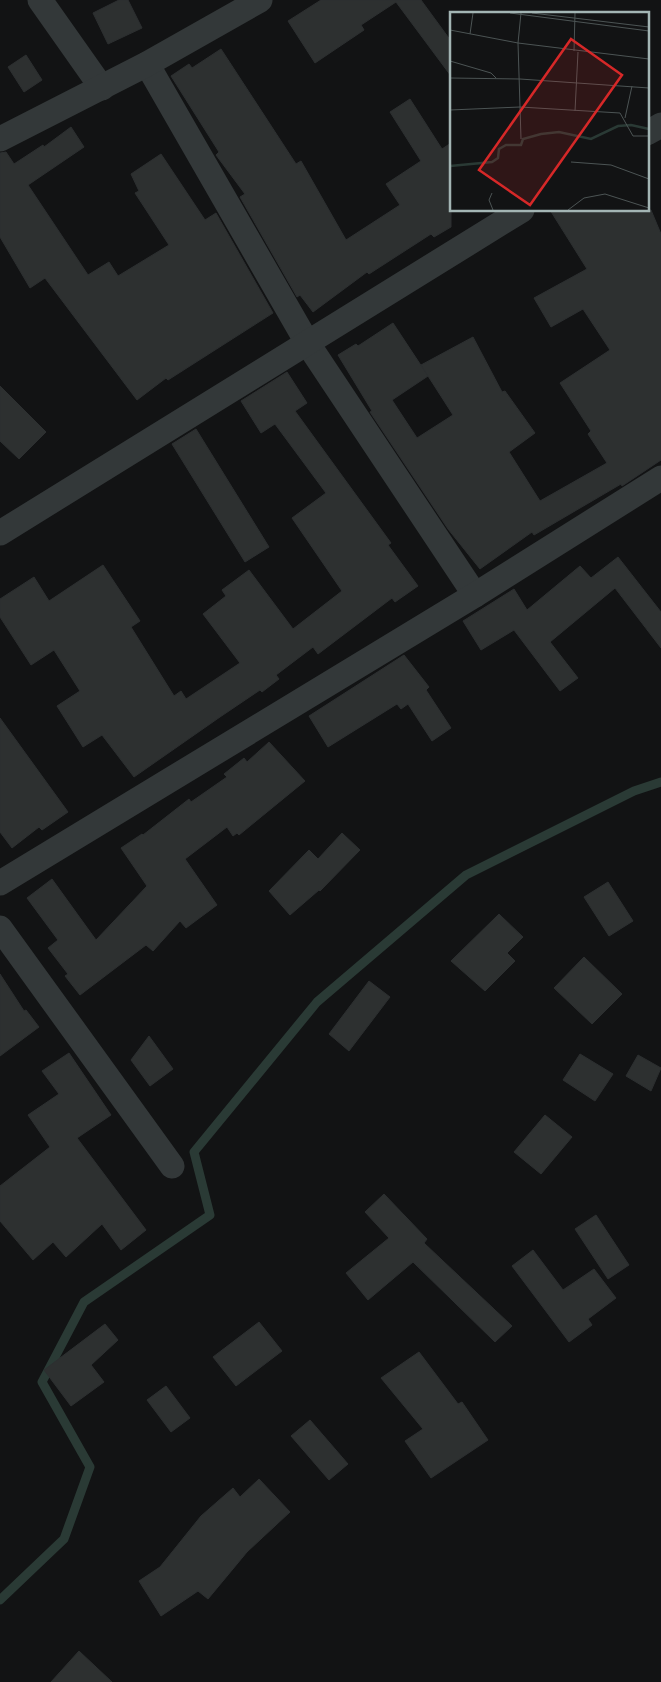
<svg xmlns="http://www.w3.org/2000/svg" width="661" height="1682" font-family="'DejaVu Sans',sans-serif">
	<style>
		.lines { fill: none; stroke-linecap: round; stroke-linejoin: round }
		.stream { stroke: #2a3a35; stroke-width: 9 }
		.building { fill: #2d3030; stroke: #2c2f30 }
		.street { stroke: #333839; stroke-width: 25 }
		.inset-river { fill: none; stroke: #2a3a35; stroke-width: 2.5 }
		.inset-road { fill: none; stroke: #4c5454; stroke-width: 1 }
		.view { fill: #d62828; fill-opacity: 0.15; stroke: #d62828; stroke-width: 2.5 }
		.inset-edge { fill: none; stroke: #a3b5b4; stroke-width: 2.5 }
	</style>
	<rect width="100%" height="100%" fill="#121314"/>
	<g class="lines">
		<path class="stream" d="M0,1600L64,1539L90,1467L42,1382L84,1302L210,1215L194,1152L317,1002L466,875L634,791L661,782"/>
	</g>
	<g class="building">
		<path d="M119,0H128L142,28L108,44L93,13Z"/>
		<path d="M321,0H421L451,41V76L396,2L361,25L364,30L315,63L288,21Z"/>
		<path d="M221,49L296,164L301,161L346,240L400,205L386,184L421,161L390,112L410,99L442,149L451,143V227L434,237L431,234L369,274L367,272L313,312L300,295L297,297L240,197L245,194L216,155L219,152L171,76L189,64L192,68Z"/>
		<path d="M26,55L42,80L24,92L8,67Z"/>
		<path d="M71,127L84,147L28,185L88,275L109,262L118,276L169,245L135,193L139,191L131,174L161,154L205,220L216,213L273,313L168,380L166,378L137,400L45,278L30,288L0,237V153L6,152L14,164L43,145L44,147Z"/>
		<path d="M550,210H651L661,234V460L622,486L621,484L534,535L532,532L480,569L448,529L370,412L372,411L338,355L356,344L358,346L393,323L428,376L392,400L417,438L453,415L421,365L473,337L502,392L505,391L535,433L509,452L540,501L607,463L588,434L591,431L560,383L610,350L583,309L551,327L534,298L587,269Z"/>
		<path d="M287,372L307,403L295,411L391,543L388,545L418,586L395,602L392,598L318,654L313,647L276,675L279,679L262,692L260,690L220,717L134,777L102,735L83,747L57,706L80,691L54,650L31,665L0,617V599L34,577L49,601L103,565L140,621L131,627L174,696L181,691L186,699L240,663L203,614L226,596L222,590L249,570L293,629L342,591L292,518L326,493L275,424L261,433L241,401Z"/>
		<path d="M0,386L46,432L19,459L0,441Z"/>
		<path d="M196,429L269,547L245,562L172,444Z"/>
		<path d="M618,557L661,612V648L615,588L550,642L578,678L560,691L514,630L481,650L463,621L514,589L527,610L580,566L591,578Z"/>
		<path d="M404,655L429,687L426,690L451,728L432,741L408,704L401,709L397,704L328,747L309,716Z"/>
		<path d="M0,718L68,812L42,830L39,827L12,848L0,832Z"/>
		<path d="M269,742L305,781L239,835L237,833L233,836L227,827L185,859L217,905L186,928L180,921L153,951L146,945L80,995L65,976L68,974L48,948L58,940L27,898L52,879L96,940L147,886L121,848L142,834L143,835L189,799L191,802L227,777L224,774L244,758L247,762Z"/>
		<path d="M342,833L360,850L320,891L319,890L290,915L269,891L309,850L318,859Z"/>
		<path d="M608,882L633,921L609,936L584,897Z"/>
		<path d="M499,914L523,937L507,953L515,961L485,991L451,961Z"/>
		<path d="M584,957L622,994L592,1024L554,988Z"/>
		<path d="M0,974L24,1011L26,1010L39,1027L0,1056Z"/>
		<path d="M369,981L390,997L349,1051L329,1034Z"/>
		<path d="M149,1036L173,1069L150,1086L131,1060Z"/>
		<path d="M69,1053L111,1115L77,1138L146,1230L121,1250L102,1224L66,1257L53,1242L33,1260L0,1221V1186L50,1147L28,1115L59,1094L42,1071Z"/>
		<path d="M580,1054L613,1074L595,1101L563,1080Z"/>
		<path d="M638,1055L661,1068L651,1091L626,1076Z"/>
		<path d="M545,1115L572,1137L541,1174L514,1152Z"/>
		<path d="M384,1194L427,1239L424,1243L512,1326L495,1342L413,1262L368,1300L346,1273L389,1238L365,1212Z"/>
		<path d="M596,1215L629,1265L608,1279L575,1229Z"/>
		<path d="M533,1250L563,1290L594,1269L616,1298L588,1319L592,1325L569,1342L512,1266Z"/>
		<path d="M259,1322L282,1351L236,1386L213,1357Z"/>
		<path d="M105,1324L118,1340L91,1365L104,1382L71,1406L44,1370Z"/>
		<path d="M419,1352L458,1404L462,1402L488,1440L431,1478L405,1441L423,1429L381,1378Z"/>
		<path d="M166,1386L190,1418L171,1432L147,1400Z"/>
		<path d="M310,1420L348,1464L329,1480L291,1436Z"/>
		<path d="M259,1479L290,1512L247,1552L208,1599L198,1591L161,1616L139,1581L160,1567L201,1516L233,1488L240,1497Z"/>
		<path d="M79,1651L112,1682H51Z"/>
	</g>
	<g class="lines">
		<g class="street">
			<path d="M40,0L102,88"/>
			<path d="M147,64L308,344L475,595"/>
			<path d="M647,133L661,125"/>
			<path d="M0,139L147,64L260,0"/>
			<path d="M0,533L522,210"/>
			<path d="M0,883L475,595L661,478"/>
			<path d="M0,928L172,1166"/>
		</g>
	</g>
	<g transform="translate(450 12)">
		<rect width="199" height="199" fill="#121314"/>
		<path class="inset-river" d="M0,154L42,150L48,146L49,137L56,133H71L73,127L91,122L109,120L141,127L168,114L181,113L199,117"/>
		<path class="inset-road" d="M60,1L199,19M82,1L199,15M0,18L68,31L199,47M20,22L23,1M124,39L125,1M0,49L41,61L46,66M0,66L70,67L199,76M0,98L70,95L170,101L183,124H199M125,99L128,40M175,106L182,74M71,127L68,31L71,1M121,150L161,153L199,167M42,181L39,188L43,198M118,198L134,186L155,182L199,196"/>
		<path class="view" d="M121,27L172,63L80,193L29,158Z"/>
		<rect width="199" height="199" class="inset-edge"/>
	</g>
</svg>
